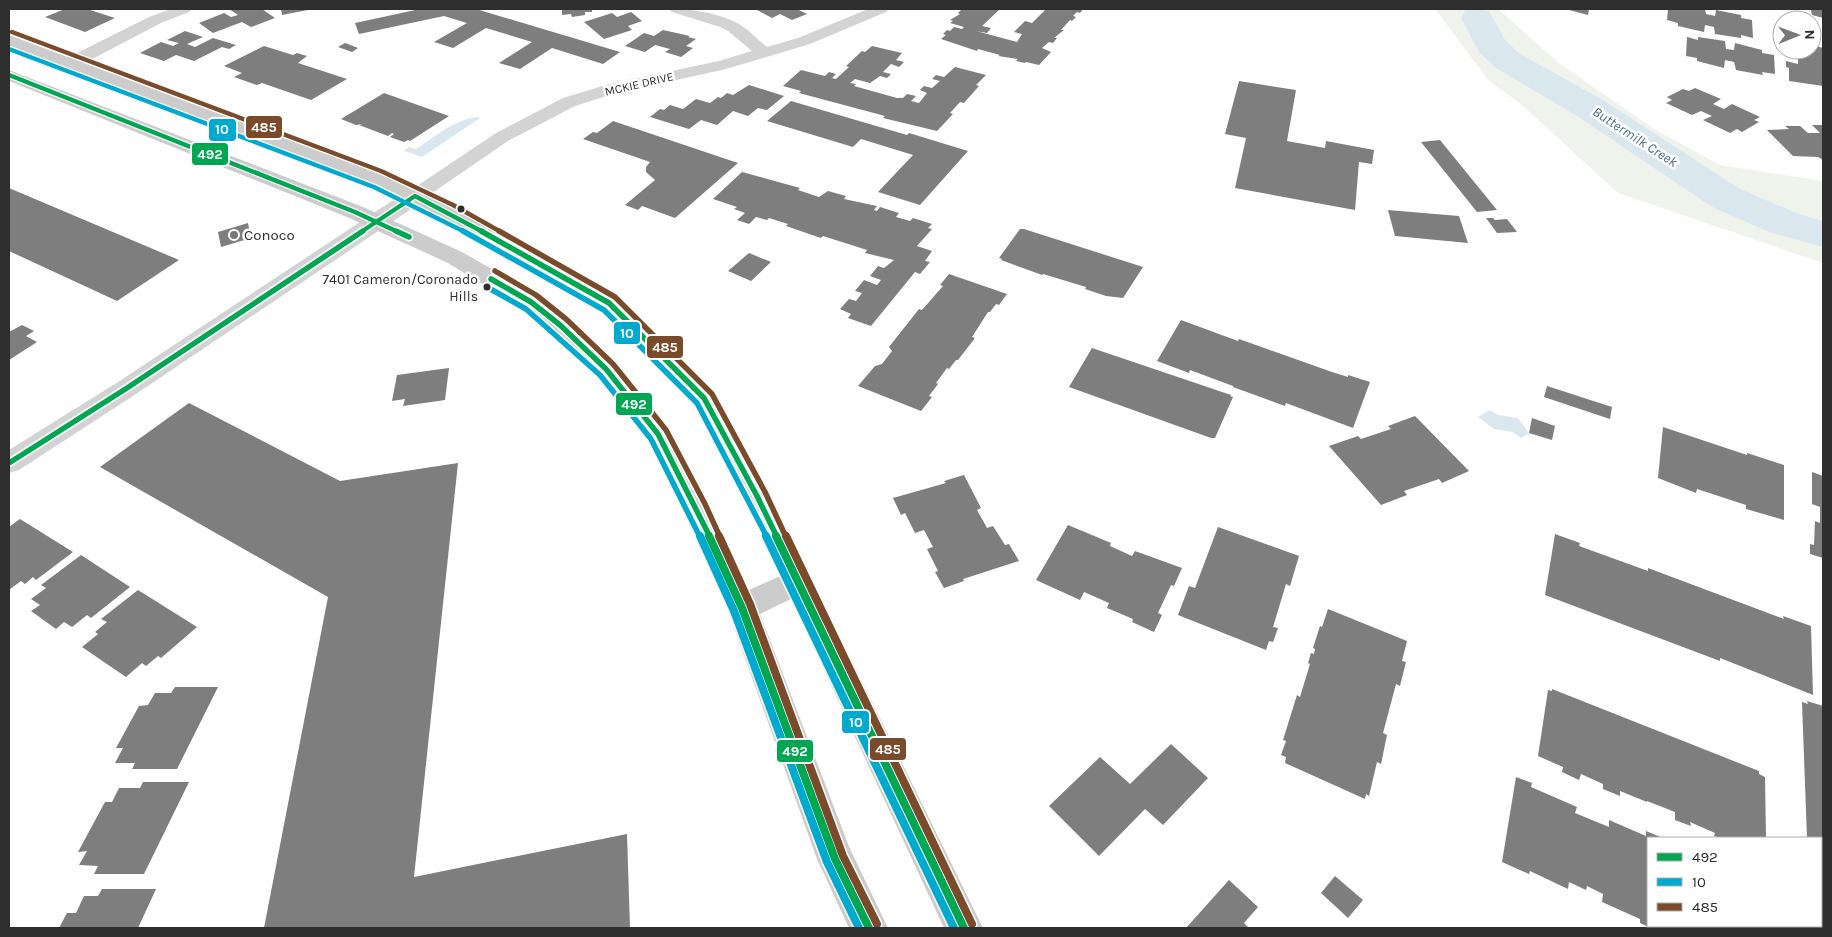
<svg xmlns="http://www.w3.org/2000/svg" width="1832" height="937" font-family="Karla,sans-serif">
	<style>
		.green { fill: #f0f3ec }
		.water { fill: #dbe7ef }
		.lines { fill: none; stroke-linecap: round; stroke-linejoin: round }
		.stream { stroke: #dbe7ef; stroke-width: 6 }
		.river { fill: #dbe7ef; fill-rule: evenodd }
		.building { fill: #7e7e7e }
		.minor { fill: #d3d3d3; fill-rule: evenodd }
		.tertiary { fill: #d3d3d3; fill-rule: evenodd }
		.secondary { fill: #ccc; fill-rule: evenodd }
		.bus-1-far2-casing { stroke: #fff; stroke-width: 7 }
		.bus-1-far1-casing { stroke: #fff; stroke-width: 9 }
		.bus-1-casing { stroke: #fff; stroke-width: 11 }
		.bus-2-far2-casing { stroke: #fff; stroke-width: 7 }
		.bus-2-far1-casing { stroke: #fff; stroke-width: 9 }
		.bus-2-casing { stroke: #fff; stroke-width: 11 }
		.bus-3-far2-casing { stroke: #fff; stroke-width: 7 }
		.bus-3-far1-casing { stroke: #fff; stroke-width: 9 }
		.bus-3-casing { stroke: #fff; stroke-width: 11 }
		.bus-1-far2 { stroke: #00a651; stroke-width: 4.5 }
		.bus-1-far1 { stroke: #00a651; stroke-width: 5.5 }
		.bus-1 { stroke: #00a651; stroke-width: 8 }
		.bus-2-far2 { stroke: #00a9ce; stroke-width: 4.5 }
		.bus-2-far1 { stroke: #00a9ce; stroke-width: 5.5 }
		.bus-2 { stroke: #00a9ce; stroke-width: 8 }
		.bus-3-far2 { stroke: #7a4b2a; stroke-width: 4.5 }
		.bus-3-far1 { stroke: #7a4b2a; stroke-width: 5.5 }
		.bus-3 { stroke: #7a4b2a; stroke-width: 8 }
		.bus-dot { fill: #2e2e2e; stroke: #fff; stroke-width: 2 }
		.poi-dot { fill: #777; stroke: #fff; stroke-width: 2 }
		.labels { text-anchor: middle; dominant-baseline: central; stroke-width: 5; stroke-linejoin: round; paint-order: stroke }
		.far-street-label { font-size: 12px; fill: #2e2e2e; stroke: #fff }
		.far-water-label { font-size: 14px; font-style: italic; fill: #456d87; stroke: #fff }
		.bus-label { font-size: 14px; fill: #2e2e2e; stroke: #fff; text-anchor: end }
		.poi-label { font-size: 15px; fill: #2e2e2e; stroke: #fff; text-anchor: start }
		.line-badge { stroke: #fff; stroke-width: 2 }
		.badge-label { font-size: 14px; text-anchor: middle; font-weight: bold; fill: #fff }
	</style>
	<rect width="100%" height="100%" fill="#fff"/>
	<path class="green" d="M1435,9H1498L1559,63L1654,129L1720,165L1823,181V263L1618,193L1523,106L1488,80Z"/>
	<g class="water">
		<path d="M478,117L480,118L422,157L404,151L409,147L416,149C435,137 454,119 478,117Z"/>
		<path d="M1490,410L1498,415L1518,418L1529,433L1521,438L1513,432L1494,429L1478,417Z"/>
	</g>
	<g class="lines">
		<path class="stream" d="M1470,9L1477,18"/>
		<path class="river" d="M1475,9L1489,11L1505,40L1520,54L1603,100L1740,189L1799,214L1823,221V247L1769,232L1712,207L1577,116L1496,68L1479,52L1461,18L1465,11Z"/>
	</g>
	<g class="building">
		<path d="M65,9H87L115,18L85,32L45,17Z"/>
		<path d="M229,9H262L275,18L251,27L242,22L213,33L199,23L224,13L231,17L238,15Z"/>
		<path d="M281,9H307L308,10L282,15Z"/>
		<path d="M420,9H476L620,52L603,64L552,48L520,69L499,63L532,42L486,28L453,48L434,42L467,23L444,16L359,34L355,23Z"/>
		<path d="M562,9H592V12H585V15L572,17L571,14L562,15Z"/>
		<path d="M755,9H797L807,14L792,20L780,14L772,18Z"/>
		<path d="M962,9H1000L982,26L991,28L987,33L976,31L1017,42L1022,34L1014,32L1025,21L1032,23L1046,9H1083L1080,13L1077,12L1073,16L1076,17L1072,21L1070,20L1061,30H1064L1054,38H1057L1053,43L1049,42L1042,48L1051,52L1039,65L1026,62L1025,63L1016,61L1018,59L998,56L1000,55L978,49L977,51L941,39L946,35L943,34L947,30L950,31L954,27L962,29L964,27L950,23L953,21L950,20L960,14L958,13Z"/>
		<path d="M1565,9H1589L1588,15Z"/>
		<path d="M1668,9H1705L1706,14L1715,16L1716,10L1741,15V18L1752,20L1753,38L1741,35V38L1715,34L1714,27L1705,25L1704,32L1678,26V23L1667,20Z"/>
		<path d="M1807,9H1823V18L1812,15L1811,10Z"/>
		<path d="M631,12L642,21L628,26L632,30L604,39L584,22L612,13L617,17Z"/>
		<path d="M663,30L690,36L688,37L696,39L686,46L693,48L681,57L665,52L670,49L655,45L645,52L625,46L644,33L654,36Z"/>
		<path d="M185,31L203,37L187,44L195,47L213,38L236,45L229,49L222,47L194,61L176,55L164,61L140,53L161,42L173,46L179,43L167,40Z"/>
		<path d="M1687,37L1698,40V37L1725,41L1726,49L1734,50L1735,43L1762,50V53L1774,55L1775,74L1762,72L1763,75L1736,70L1734,62L1725,60L1724,68L1697,61V58L1686,56Z"/>
		<path d="M345,43L358,48L352,52L338,47Z"/>
		<path d="M1812,45L1823,48V86L1789,81V68L1786,67V61L1798,64V59L1786,57L1785,51L1812,50Z"/>
		<path d="M264,46L293,55L297,53L307,56L298,63L347,79L311,100L262,83L257,85L234,77L242,73L224,66Z"/>
		<path d="M872,46L902,53L896,60L904,62L899,67L891,64L883,72L891,74L887,78L880,76L870,83L855,79L850,83L856,84L854,86L897,98H903L907,94L916,96L911,101L919,103L927,93L920,90L924,86L932,88L940,81L932,79L936,75L944,77L955,67L986,75L976,85L979,86L964,103L960,102L950,113L953,114L937,131L883,118L885,116L799,93L801,91L783,86L801,70L825,76L829,72L836,74L832,78L836,79L849,67L846,66L862,51L865,52Z"/>
		<path d="M1239,81L1296,90L1287,141L1325,148L1326,141L1374,150L1372,164L1359,162L1355,210L1235,188L1246,138L1225,134Z"/>
		<path d="M749,85L784,96L767,110L758,108L748,116L733,111L717,125L701,120L689,129L650,117L660,109L664,110L670,105L683,109L696,99L710,103L718,97L721,98L727,93L733,95Z"/>
		<path d="M1695,88L1721,99L1713,104L1724,109L1732,104L1760,117L1754,120L1759,122L1742,132L1737,129L1730,133L1703,120L1712,116L1701,111L1692,115L1666,103L1672,100L1667,97L1683,89L1689,91Z"/>
		<path d="M384,93L449,116L410,141L408,140L404,142L390,137L394,134L392,133L388,136L359,125L362,124L356,125L341,119Z"/>
		<path d="M791,101L907,135L909,133L968,151L920,205L878,192L913,155L861,139L853,147L767,121Z"/>
		<path d="M613,121L738,163L675,218L642,206L638,210L625,205L655,180L646,172V167L650,162L583,139L593,132L597,133Z"/>
		<path d="M1812,125H1823V160L1818,157L1793,156L1767,130L1789,129L1785,126H1800L1808,133H1820Z"/>
		<path d="M1440,140L1497,210L1477,212L1421,142Z"/>
		<path d="M742,172L800,188L798,190L819,197L828,191L846,196L844,199L877,206L874,210L877,211L880,207L899,213L896,217L910,221L913,218L932,224L928,228L932,229L917,246L932,251L925,261L930,262L920,274L915,272L871,326L848,318L851,314L840,309L849,299L856,301L862,293L855,291L864,280L877,285L881,280L870,276L878,266L884,268L894,260L865,253L867,250L823,236L821,238L786,226L788,224L769,218L767,220L756,217L749,224L737,220L745,213L734,209L737,207L713,199Z"/>
		<path d="M9,188L179,260L117,301L9,251Z"/>
		<path d="M1388,210L1459,216L1468,243L1395,236Z"/>
		<path d="M1486,218H1493L1495,220L1507,219L1517,232L1497,233Z"/>
		<path d="M248,223L251,238L221,247L218,232Z"/>
		<path d="M1020,229H1024L1143,267L1123,298L1106,296L1085,289L1086,287L1043,274L1042,275L1001,260L1002,259L999,258Z"/>
		<path d="M749,253L771,262L751,281L728,271Z"/>
		<path d="M949,274L1007,294L999,305L996,304L990,312H988L972,337L975,338L958,360H956L949,369L947,368L936,383L938,384L929,396L932,397L921,411L858,386L875,366L882,364L892,351L889,347L919,309L922,310L943,286L940,285Z"/>
		<path d="M1181,320L1238,341L1239,339L1332,372L1348,377V375L1370,382L1353,428L1286,403L1285,406L1233,387V386L1190,370L1189,373L1157,361Z"/>
		<path d="M22,325L34,331L26,336L37,342L9,360V332Z"/>
		<path d="M1092,348L1231,395L1230,396L1233,397L1215,438H1211L1069,387Z"/>
		<path d="M449,368L445,400L403,406L405,399L392,401L397,375Z"/>
		<path d="M1547,386L1612,407L1610,419L1544,397Z"/>
		<path d="M189,403L340,481L458,463L414,877L627,834L630,928H264L328,597L100,467Z"/>
		<path d="M1415,416L1469,471L1442,483L1439,479L1404,491L1407,495L1381,505L1329,446L1358,436L1361,439L1391,429L1388,426Z"/>
		<path d="M1532,418L1555,426L1552,440L1529,433Z"/>
		<path d="M1663,427L1747,455V453L1784,465V520L1746,509V505L1697,489L1696,493L1658,478Z"/>
		<path d="M1812,472L1823,476V558L1810,554V544L1814,545L1815,521L1820,523V507L1812,504Z"/>
		<path d="M964,475L981,508L977,510L987,528L993,526L1005,545L1009,544L1019,561L963,579L964,581L944,588L935,572L938,571L927,549L933,547L924,530L915,533L905,513L901,515L893,498L946,483L944,481Z"/>
		<path d="M20,519L73,552L36,580L33,577L25,584L21,581L9,590V527Z"/>
		<path d="M1068,525L1111,543L1110,546L1132,556L1135,551L1182,568L1174,586L1171,585L1158,613L1162,615L1154,632L1132,622L1133,619L1107,608L1109,603L1084,592L1080,600L1036,580Z"/>
		<path d="M1218,527L1299,556L1290,586L1286,584L1273,627L1278,628L1273,642L1269,641L1266,650L1178,615L1189,586L1195,588Z"/>
		<path d="M1555,534L1580,543L1579,546L1648,571V568L1784,619L1783,616L1811,626L1813,695L1720,658V661L1545,595Z"/>
		<path d="M81,555L130,587L91,618L87,615L72,627L64,622L56,629L31,611L40,605L31,599L46,588L41,585Z"/>
		<path d="M138,590L197,627L161,658L158,656L146,666L142,663L126,677L82,647L98,634L95,632L107,622L101,619Z"/>
		<path d="M1328,609L1407,641L1402,661L1406,662L1400,686L1396,684L1383,733L1387,735L1381,764L1377,762L1369,796L1366,794L1365,799L1285,763L1286,757L1281,755L1286,741L1283,740L1297,695L1300,697L1310,664L1308,663L1311,653L1314,654L1315,649L1313,648L1320,626L1322,627Z"/>
		<path d="M175,687H218L177,769H132L135,763H115L123,748H116L139,706L148,705L155,693H171Z"/>
		<path d="M1552,689L1759,771V774L1765,777L1766,838H1721L1714,836L1715,833L1690,822L1691,826L1675,820V812L1647,801V802L1620,791V796L1603,789V784L1581,774L1579,780L1562,772L1563,767L1538,756L1548,690L1552,691Z"/>
		<path d="M1807,701L1823,706V928H1805V926H1821V838H1807L1802,702L1808,704Z"/>
		<path d="M1171,744L1208,778L1163,825L1145,809L1099,856L1049,806L1100,757L1130,784Z"/>
		<path d="M1516,777L1532,783L1531,787L1577,807L1575,813L1609,827V820L1646,836V831L1663,838H1648V926H1670V928H1651L1640,923V919L1602,902L1603,894L1587,886L1586,890L1569,882L1568,889L1530,871L1529,874L1502,862Z"/>
		<path d="M143,782H189L144,874H94L98,866L79,865L87,851L78,852L105,802H112L119,788H140Z"/>
		<path d="M1335,876L1363,900L1348,918L1321,893Z"/>
		<path d="M1229,880L1258,907L1244,923L1249,928H1186Z"/>
		<path d="M102,889H156L138,928H59L67,913H76L84,896H98Z"/>
	</g>
	<g class="lines">
		<g class="minor">
			<path d="M171,9H192L189,12L161,23L77,67H65L63,63L65,59L149,17Z"/>
			<path d="M669,9C690,8 720,13 739,24C749,30 758,40 767,47L798,38L868,9H889L886,12L810,44L770,56L722,70L616,93L575,106L508,141L422,200L415,202L408,200L405,196L408,192L496,133L563,98L606,85L719,61L752,51L728,31L720,27L672,12Z"/>
		</g>
		<path class="tertiary" d="M415,190L423,191L426,196L423,201L136,394L19,470L9,473V450L118,382L407,191Z"/>
		<path class="secondary" d="M9,35L384,175L457,208L617,297L713,391L771,496L983,928H944L791,599L760,614L850,849L888,928H849L817,859L727,608L683,508L648,440L597,375L551,331L523,308L446,262L347,217L9,81V70L363,207L462,252L539,296L569,319L615,363L667,427L711,508L749,590L780,576L743,496L694,404L601,309L441,218L370,183L9,46Z"/>
		<defs>
			<g id="bus-1-far2">
				<path d="M9,75L355,212L398,232"/>
				<path d="M361,232L415,196L483,232"/>
			</g>
			<g id="bus-1-far1">
				<path d="M396,231L409,237"/>
				<path d="M481,231L609,303L704,398L757,496L777,537"/>
				<path d="M491,279L531,302L560,325L606,369L658,434L710,537"/>
				<path d="M9,463L127,388L363,231"/>
			</g>
			<g id="bus-1">
				<path d="M709,536L742,608L835,859L869,928"/>
				<path d="M776,536L964,928"/>
			</g>
			<path id="bus-2-far2" d="M9,49L374,187L465,232"/>
			<g id="bus-2-far1">
				<path d="M463,231L604,310L697,403L767,537"/>
				<path d="M487,287L526,309L600,375L651,439L700,537"/>
			</g>
			<g id="bus-2">
				<path d="M700,536L734,611L827,862L859,928"/>
				<path d="M766,536L954,928"/>
			</g>
			<path id="bus-3-far2" d="M12,32L381,171L453,205L501,232"/>
			<g id="bus-3-far1">
				<path d="M499,231L615,297L712,394L765,492L786,537"/>
				<path d="M495,271L536,295L566,319L613,364L666,430L705,504L720,537"/>
			</g>
			<g id="bus-3">
				<path d="M719,536L750,604L843,856L877,924"/>
				<path d="M786,536L972,924"/>
			</g>
		</defs>
		<use href="#bus-1-far2" class="bus-1-far2-casing"/>
		<use href="#bus-1-far1" class="bus-1-far1-casing"/>
		<use href="#bus-1" class="bus-1-casing"/>
		<use href="#bus-2-far2" class="bus-2-far2-casing"/>
		<use href="#bus-2-far1" class="bus-2-far1-casing"/>
		<use href="#bus-2" class="bus-2-casing"/>
		<use href="#bus-3-far2" class="bus-3-far2-casing"/>
		<use href="#bus-3-far1" class="bus-3-far1-casing"/>
		<use href="#bus-3" class="bus-3-casing"/>
		<use href="#bus-1-far2" class="bus-1-far2"/>
		<use href="#bus-1-far1" class="bus-1-far1"/>
		<use href="#bus-1" class="bus-1"/>
		<use href="#bus-2-far2" class="bus-2-far2"/>
		<use href="#bus-2-far1" class="bus-2-far1"/>
		<use href="#bus-2" class="bus-2"/>
		<use href="#bus-3-far2" class="bus-3-far2"/>
		<use href="#bus-3-far1" class="bus-3-far1"/>
		<use href="#bus-3" class="bus-3"/>
	</g>
	<g class="bus-dot">
		<circle cx="461" cy="209" r="4.5"/>
		<circle cx="487" cy="287" r="4.5"/>
	</g>
	<circle class="poi-dot" cx="234" cy="235" r="5"/>
	<g class="labels">
		<g class="far-street-label">
			<text transform="translate(639 84) rotate(-13)">MCKIE DRIVE</text>
		</g>
		<g class="far-water-label">
			<text transform="translate(1635 137) rotate(33)">Buttermilk Creek</text>
		</g>
		<g class="bus-label">
			<text x="478" y="279">7401 Cameron/Coronado<tspan x="478" dy="17">Hills</tspan></text>
		</g>
		<g class="poi-label">
			<text x="244" y="235">Conoco</text>
		</g>
	</g>
	<g class="line-badge">
		<rect x="245" y="115" width="38" height="24" rx="5" fill="#7a4b2a"/>
		<rect x="208" y="118" width="29" height="24" rx="5" fill="#00a9ce"/>
		<rect x="191" y="142" width="38" height="24" rx="5" fill="#00a651"/>
		<rect x="613" y="321" width="28" height="24" rx="5" fill="#00a9ce"/>
		<rect x="646" y="335" width="38" height="24" rx="5" fill="#7a4b2a"/>
		<rect x="615" y="392" width="38" height="24" rx="5" fill="#00a651"/>
		<rect x="841" y="710" width="29" height="24" rx="5" fill="#00a9ce"/>
		<rect x="869" y="737" width="38" height="24" rx="5" fill="#7a4b2a"/>
		<rect x="776" y="739" width="38" height="24" rx="5" fill="#00a651"/>
	</g>
	<g class="badge-label">
		<text x="264" y="132">485</text>
		<text x="222" y="134">10</text>
		<text x="210" y="159">492</text>
		<text x="627" y="338">10</text>
		<text x="665" y="352">485</text>
		<text x="634" y="409">492</text>
		<text x="856" y="727">10</text>
		<text x="888" y="754">485</text>
		<text x="795" y="756">492</text>
	</g>
	<rect width="1832" height="937" fill="none" stroke="#2e2e2e" stroke-width="20"/>
	<rect x="1647" y="837" width="175" height="90" fill="#ffffff" stroke="#ababab"/>
	<rect x="1657" y="853" width="25" height="8" fill="#00a651" stroke="#ababab"/>
	<text x="1692" y="862" font-size="15" fill="#2e2e2e">492</text>
	<rect x="1657" y="878" width="25" height="8" fill="#00a9ce" stroke="#ababab"/>
	<text x="1692" y="887" font-size="15" fill="#2e2e2e">10</text>
	<rect x="1657" y="903" width="25" height="8" fill="#7a4b2a" stroke="#ababab"/>
	<text x="1692" y="912" font-size="15" fill="#2e2e2e">485</text>
	<g transform="translate(1797 35) rotate(89)"><circle r="24" fill="#ffffff" stroke="#ababab"/>
	<path d="M0-4L9 19L0 12L-9 19Z" fill="#777777"/>
	<text y="-8" font-size="14" font-weight="bold" text-anchor="middle" fill="#2e2e2e">N</text>
	</g>
</svg>
